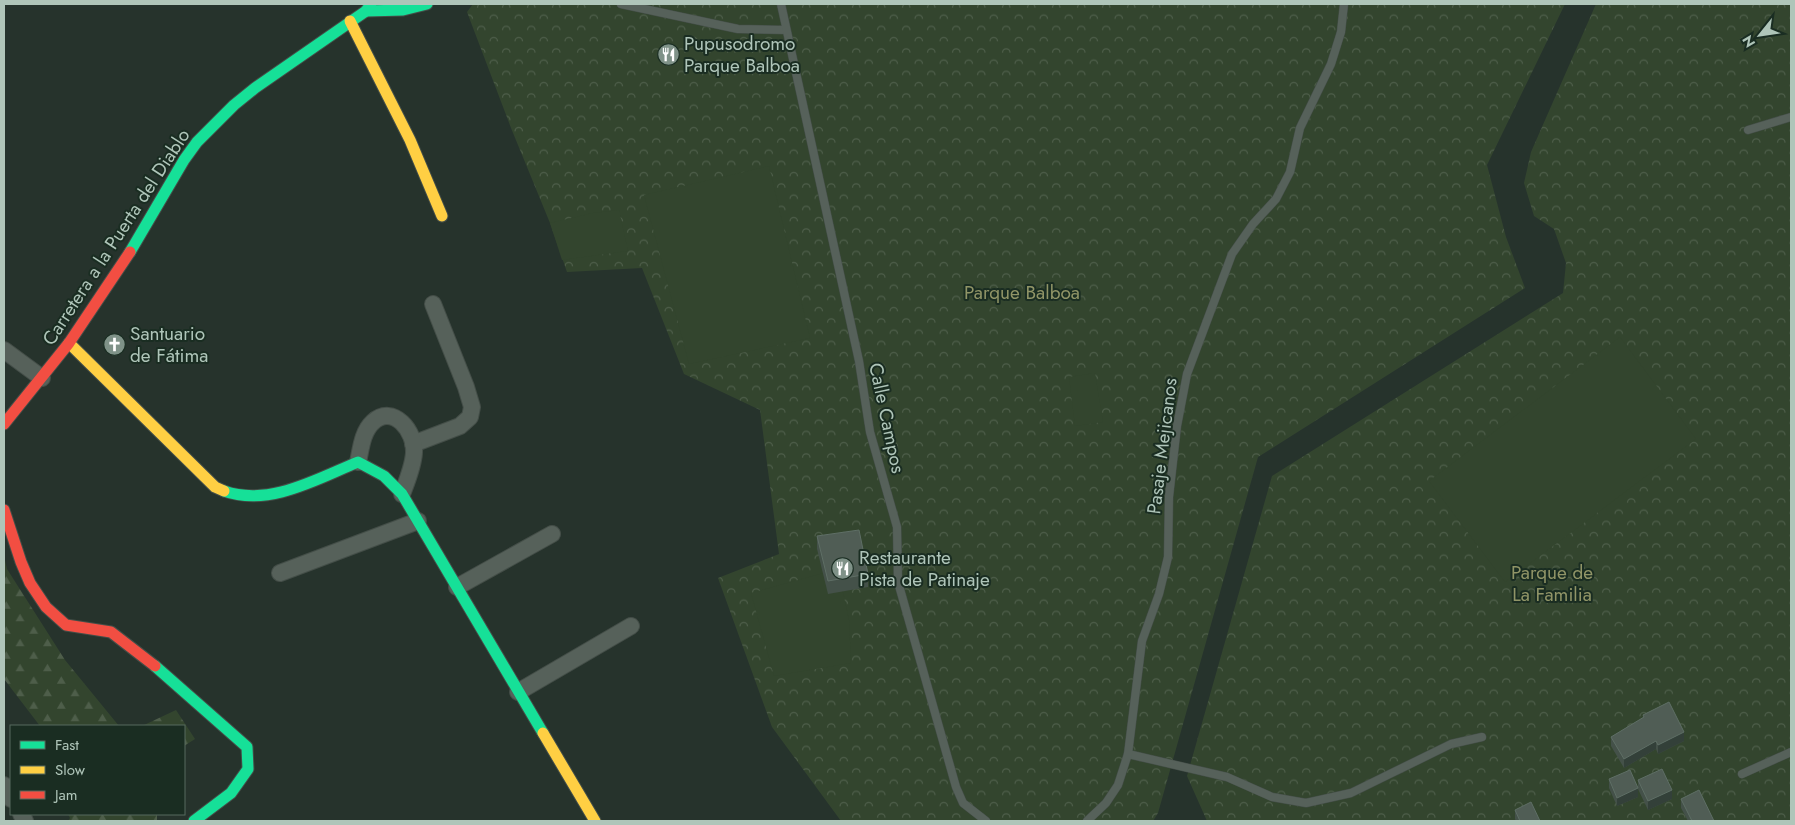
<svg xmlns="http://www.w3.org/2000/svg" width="1795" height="825" font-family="Jost,sans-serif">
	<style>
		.forest { fill: url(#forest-firs) }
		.park { fill: url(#park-crowns) }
		.pitch { fill: #33452e }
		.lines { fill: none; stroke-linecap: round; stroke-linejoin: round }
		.lane-casing { stroke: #444e48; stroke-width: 9 }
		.street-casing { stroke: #444e48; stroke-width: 18 }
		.fast-casing { stroke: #444e48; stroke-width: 13 }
		.slow-casing { stroke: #444e48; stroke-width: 13 }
		.jam-casing { stroke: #444e48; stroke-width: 13 }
		.lane { stroke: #56615a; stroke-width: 8 }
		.street { stroke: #56615a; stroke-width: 16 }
		.fast { stroke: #16e098; stroke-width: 11 }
		.slow { stroke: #ffcf43; stroke-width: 11 }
		.jam { stroke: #f24e42; stroke-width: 11 }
		.wall { fill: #445149 }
		.shaded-wall { fill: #334039 }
		.building { fill: #505d55; stroke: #5e6e65 }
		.labels { text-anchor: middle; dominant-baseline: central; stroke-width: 4; stroke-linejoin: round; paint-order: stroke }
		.poi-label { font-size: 19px; fill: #afc5b9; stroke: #1a2d22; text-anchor: start }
		.street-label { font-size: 19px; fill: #afc5b9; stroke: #1a2d22 }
		.park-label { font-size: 19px; fill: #919567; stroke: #1a2d22 }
	</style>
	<defs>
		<pattern id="forest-firs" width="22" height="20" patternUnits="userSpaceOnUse" patternTransform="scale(1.25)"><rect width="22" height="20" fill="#33452e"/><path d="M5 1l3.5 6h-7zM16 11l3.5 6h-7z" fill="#4e5e4a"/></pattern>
		<pattern id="park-crowns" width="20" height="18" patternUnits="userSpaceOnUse" patternTransform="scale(1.25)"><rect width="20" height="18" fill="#33452e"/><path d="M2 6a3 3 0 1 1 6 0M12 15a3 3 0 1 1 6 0" fill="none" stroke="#4e5e4a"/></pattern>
	</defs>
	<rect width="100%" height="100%" fill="#26332c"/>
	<g class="forest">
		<path d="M4,556L7,569L65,660L119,726H40L4,679Z"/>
		<path d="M176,710L195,739L184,746V726H142Z"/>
		<path d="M68,814H157V821H68L70,818Z"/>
	</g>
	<g class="park">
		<path d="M473,4H1565L1487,165L1506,237L1525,288L1258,457L1158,813L1153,821H841L772,727L718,578L779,554L760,410L684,374L642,268L567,272L550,223L511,128L467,12Z"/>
		<path d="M1596,4H1791V821H1207L1187,776L1272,476L1563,293L1566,263L1554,229L1534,216L1524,183L1531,152Z"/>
	</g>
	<g class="pitch">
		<path d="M769,166L810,338L689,364L644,195Z"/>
		<path d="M619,210L628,251L562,260L550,223L593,213Z"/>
		<path d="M1620,337L1696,439L1505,582L1429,481Z"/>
		<path d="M1095,373L1103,422L1075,426L1069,377Z"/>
		<path d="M838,569L849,620L851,663L774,676L751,593Z"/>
	</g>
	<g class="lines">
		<defs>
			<g id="lane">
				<path d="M621,4L738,29L786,30"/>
				<path d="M781,4L859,361L870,432L897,527L898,582L956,787L963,803L986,821"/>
				<path d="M1748,130L1791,117"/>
				<path d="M1128,754L1227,777L1272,797L1306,803L1351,793L1451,744L1482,737"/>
				<path d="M1742,774L1791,752"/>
				<path d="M1087,821L1106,803L1118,785L1128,754L1142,641L1159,594L1168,557L1169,497L1177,426L1187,374L1232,254L1253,224L1276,199L1290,172L1300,128L1331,64L1341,32L1344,4"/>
			</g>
			<g id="street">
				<path d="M4,350L42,378"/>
				<path d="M413,444L460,426L470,417L472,407L466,387L433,304"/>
				<path d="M358,462C361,449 362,432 373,422C393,403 416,432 414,453C413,467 407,481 402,494"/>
				<path d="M280,573L418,521"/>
				<path d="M457,587L552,534"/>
				<path d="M518,692L631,626"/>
				<path d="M4,785L11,799"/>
				<path d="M21,814L25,821"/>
			</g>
			<g id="fast">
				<path d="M366,11L403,10L427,4"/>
				<path d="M130,252L184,160L197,142L234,105L255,88L366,11L371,4"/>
				<path d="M224,491C269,507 317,479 358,462L384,476L402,494L543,733"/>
				<path d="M155,666L247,747L248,769L231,793L194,821"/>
			</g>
			<g id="slow">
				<path d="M350,21L410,140L442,216"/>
				<path d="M69,343L215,487L224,491"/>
				<path d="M543,733L595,821"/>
			</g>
			<g id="jam">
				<path d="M4,424L69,343L130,252"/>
				<path d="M4,510L21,562L30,583L46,607L66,625L111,632L155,666"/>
			</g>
		</defs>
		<use href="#lane" class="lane-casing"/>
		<use href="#street" class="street-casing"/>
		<use href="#fast" class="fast-casing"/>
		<use href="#slow" class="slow-casing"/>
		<use href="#jam" class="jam-casing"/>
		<use href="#lane" class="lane"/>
		<use href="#street" class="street"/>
		<use href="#fast" class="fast"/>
		<use href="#slow" class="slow"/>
		<use href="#jam" class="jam"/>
	</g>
	<g class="wall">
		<path d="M817,536L868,574V587L828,594L817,549Z"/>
		<path d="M1643,715L1684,741L1658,754L1656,749L1624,768L1611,746V737L1643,718Z"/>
		<path d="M1609,779L1638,788V780L1672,799L1648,810L1638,789V797L1617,806L1609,788Z"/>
		<path d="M1681,799L1714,821H1688L1681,808Z"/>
		<path d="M1515,810L1540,821H1516L1515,819Z"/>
	</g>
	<g class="shaded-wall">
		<path d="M1684,732V741L1658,754V745Z"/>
		<path d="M1656,741V749L1624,768V759Z"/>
		<path d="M1638,788V797L1617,806V798Z"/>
		<path d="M1672,790V799L1648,810V801Z"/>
	</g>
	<g class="building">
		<path d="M859,530L868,574L828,581L817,536Z"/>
		<path d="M1669,702L1684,732L1658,745L1656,741L1624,759L1611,737L1644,717L1643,715Z"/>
		<path d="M1662,769L1672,790L1648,801L1638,780Z"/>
		<path d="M1630,770L1638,788L1617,798L1609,779Z"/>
		<path d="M1699,790L1714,821H1692L1681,799Z"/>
		<path d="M1531,802L1540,821H1520L1515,810Z"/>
	</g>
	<defs>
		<symbol id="restaurant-disc" viewBox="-11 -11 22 22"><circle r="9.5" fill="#7f9288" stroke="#1a2d22"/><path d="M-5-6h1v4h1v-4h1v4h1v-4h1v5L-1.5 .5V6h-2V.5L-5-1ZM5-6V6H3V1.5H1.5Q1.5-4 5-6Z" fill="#fff"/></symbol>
		<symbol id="church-disc" viewBox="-11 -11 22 22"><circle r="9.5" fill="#7f9288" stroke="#1a2d22"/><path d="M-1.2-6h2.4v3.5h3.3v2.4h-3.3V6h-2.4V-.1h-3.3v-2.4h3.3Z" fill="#fff"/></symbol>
	</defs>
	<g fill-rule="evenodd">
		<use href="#restaurant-disc" x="656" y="42" width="25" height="25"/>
		<use href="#church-disc" x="102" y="332" width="25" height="25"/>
		<use href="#restaurant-disc" x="830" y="556" width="25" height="25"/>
	</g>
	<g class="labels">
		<g class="poi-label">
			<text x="684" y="43">Pupusodromo<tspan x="684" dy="22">Parque Balboa</tspan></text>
			<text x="130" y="333">Santuario<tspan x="130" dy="22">de Fátima</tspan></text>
			<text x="859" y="557">Restaurante<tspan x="859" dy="22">Pista de Patinaje</tspan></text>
		</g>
		<g class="street-label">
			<text transform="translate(116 237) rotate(-57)">Carretera a la Puerta del Diablo</text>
			<text transform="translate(887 418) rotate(78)">Calle Campos</text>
			<text transform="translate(1162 446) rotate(-83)">Pasaje Mejicanos</text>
		</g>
		<g class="park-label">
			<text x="1022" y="292">Parque Balboa</text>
			<text x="1552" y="572">Parque de<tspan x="1552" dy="22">La Familia</tspan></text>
		</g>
	</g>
	<rect width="1795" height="825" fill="none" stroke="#afc5b9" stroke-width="10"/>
	<rect x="10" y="725" width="175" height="90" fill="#1a2d22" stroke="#566a5e"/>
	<rect x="20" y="741" width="25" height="8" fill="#16e098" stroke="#566a5e"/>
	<text x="55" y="750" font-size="15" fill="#afc5b9">Fast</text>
	<rect x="20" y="766" width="25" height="8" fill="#ffcf43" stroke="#566a5e"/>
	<text x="55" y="775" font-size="15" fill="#afc5b9">Slow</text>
	<rect x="20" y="791" width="25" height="8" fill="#f24e42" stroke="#566a5e"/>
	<text x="55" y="800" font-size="15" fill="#afc5b9">Jam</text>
	<g transform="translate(1760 35) rotate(240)" stroke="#1a2d22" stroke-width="4" paint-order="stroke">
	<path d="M0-4L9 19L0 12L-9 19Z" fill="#afc5b9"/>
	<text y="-8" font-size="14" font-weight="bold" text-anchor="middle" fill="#afc5b9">N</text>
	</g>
</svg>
